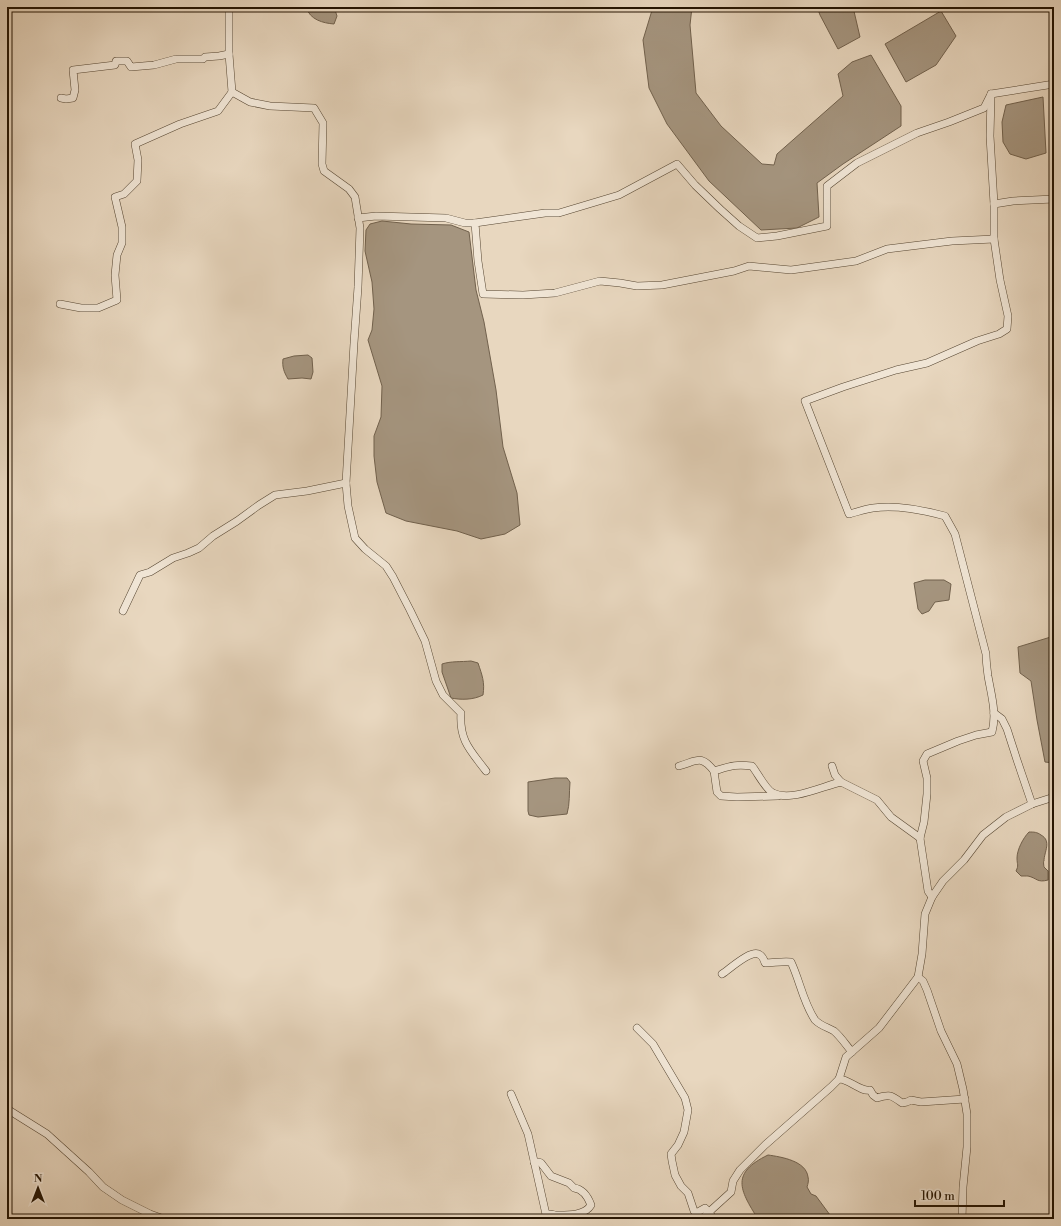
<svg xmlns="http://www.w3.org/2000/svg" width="1061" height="1226" font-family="'Libre Bodoni',serif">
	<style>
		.water { fill: #a5957f; stroke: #71614d }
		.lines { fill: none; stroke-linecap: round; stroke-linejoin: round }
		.minor-casing { stroke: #554531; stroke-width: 8 }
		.minor { stroke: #f0e5d5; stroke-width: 7 }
	</style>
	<rect width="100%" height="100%" fill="#e8d7bf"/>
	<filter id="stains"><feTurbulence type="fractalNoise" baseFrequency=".005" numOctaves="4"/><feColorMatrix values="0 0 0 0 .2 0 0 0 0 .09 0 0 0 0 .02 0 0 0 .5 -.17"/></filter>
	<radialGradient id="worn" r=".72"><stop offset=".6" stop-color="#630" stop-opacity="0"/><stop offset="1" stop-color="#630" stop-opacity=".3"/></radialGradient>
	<g class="water">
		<path d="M306,7H334L337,16L334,24C323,23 310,20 306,7Z"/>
		<path d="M653,7H692L690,25L696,93L721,126L762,164L774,165L777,154L843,96L838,74L852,62L871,55L901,106V126L843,164L817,183L819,217L797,228L761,230L709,181L667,124L649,88L643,40Z"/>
		<path d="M817,7H853L860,37L838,49L820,15Z"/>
		<path d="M941,11L956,36L936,65L906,82L885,44Z"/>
		<path d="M1043,97L1046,153L1026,159L1010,154L1003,142L1002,122L1006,105Z"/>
		<path d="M382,221L411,224L451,225L469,232L476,290L484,322L496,390L503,447L517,493L520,525L505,534L481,539L457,531L406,521L386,513L377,482L374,456V436L381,417L382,386L368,340L372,330L374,309L372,282L365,251L366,230L370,224Z"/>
		<path d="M308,355L312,358L313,372L311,379L302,378L288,379C284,372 282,367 283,359L294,356Z"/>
		<path d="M925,580H944L951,584L949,600L935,602L929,611L922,614L918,609L914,583Z"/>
		<path d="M1054,636V763L1045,762L1037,720L1031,681L1020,673L1018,647Z"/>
		<path d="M471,661L478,663C482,675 485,682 483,695C473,700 461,700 451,698L442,672V664C451,661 461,662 471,661Z"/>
		<path d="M555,778H567L570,782C569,793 570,804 567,814L538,817L529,815L528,811V782Z"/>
		<path d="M1029,832C1034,832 1037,832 1041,835C1052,841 1044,852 1044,861C1043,861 1044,867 1044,867L1048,871V880C1037,883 1037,878 1028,876C1026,876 1024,876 1021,876L1016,871C1019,865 1017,865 1017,858C1017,850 1023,838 1029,832Z"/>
		<path d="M768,1155C782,1157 806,1161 808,1177C809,1180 808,1184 807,1187L811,1194L816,1196L830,1215V1219H758C739,1189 731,1173 768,1155Z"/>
	</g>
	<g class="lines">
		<defs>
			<g id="minor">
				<path d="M229,7V54L232,92L250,102L270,106L314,108L323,123L322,164L324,171L349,189L355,197L360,228L358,287L354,343L346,483L348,506L355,538L365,549L386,566L393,577L410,610L425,641L436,681L443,695L461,713C459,741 471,751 486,771"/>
				<path d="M991,94L984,108L949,122L917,133L857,163L827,186V226L777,236L757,238L739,226L720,209L695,185L677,164L619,195L559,213H545L475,223L478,261L483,294L523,295L555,293L600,281L620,283L637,286L662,285L734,271L749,266L791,270L856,261L887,249L952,241L994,239"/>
				<path d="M991,94L1054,84"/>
				<path d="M61,98L66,99L73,98L75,90L73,70L115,65L116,61H127L131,67L154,65L176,59H203L205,57L219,56L229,54"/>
				<path d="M994,204L1013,201L1054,199"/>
				<path d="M358,218L376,216L446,218L465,223H475"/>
				<path d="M60,304L81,308H98L117,300L115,275L117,255L122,243V227L115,197L124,194L137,181L138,160L135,144L180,124L218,111L232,92"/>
				<path d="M123,611L140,575L150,572L173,558L188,553L199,548L213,536L237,521L259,505L275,495L307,491L346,483"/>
				<path d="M994,713L1002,719L1007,729L1017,760L1032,804"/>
				<path d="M679,766C697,761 701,754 714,771C731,766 735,764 752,766C757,772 766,790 773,793C791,802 823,786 841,782L877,800L891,817L920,838"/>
				<path d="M832,766L835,775L841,782"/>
				<path d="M714,771L717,792L721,796L737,797L778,796"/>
				<path d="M932,897L928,891L920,838L924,822L927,794V778L923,761L927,754L958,741L976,735L992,732C997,713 991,694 988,676C987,668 986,661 986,654L955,534L945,516C922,510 898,505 873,508C865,509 857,512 849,514L805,401L843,387L896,370L927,363L977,341L999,334L1007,329L1008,316L1000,280L994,239V204L990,136L991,96"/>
				<path d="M722,974C730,969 752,948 760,955C762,956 764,960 765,963C774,963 782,961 791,962C800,981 803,1002 815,1020C821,1026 827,1027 834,1031C841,1037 846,1045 852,1052"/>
				<path d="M918,977L923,981L927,990L941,1031L957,1064L963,1089L967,1114V1147L963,1187L962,1219"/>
				<path d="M637,1028L653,1044L685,1098L688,1110L684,1132L678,1145L671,1154L672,1161L675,1175L681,1186L688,1193L694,1211L696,1213L705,1208L709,1212L713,1219"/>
				<path d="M839,1079C849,1079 860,1092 870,1090L873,1095L877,1098C890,1094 891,1095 902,1103L907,1102L911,1100L921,1102L965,1099"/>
				<path d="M511,1094L528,1134L547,1219"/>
				<path d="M7,1109L47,1134L89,1172L103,1187L122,1200L150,1214L164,1219"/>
				<path d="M534,1162H539L541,1163L551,1176L569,1183L574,1188C583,1189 588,1197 591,1205C585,1216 566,1215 555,1215C551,1214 550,1213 546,1215"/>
				<path d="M702,1219L709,1212L731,1192L733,1181L740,1170L765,1145L831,1087L839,1079L846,1057L879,1028L918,977L922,954L925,914L932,897L943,881L964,860L983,835L1006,817L1032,804L1054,797"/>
			</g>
		</defs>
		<use href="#minor" class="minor-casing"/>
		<use href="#minor" class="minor"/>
	</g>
	<rect width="1061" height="1226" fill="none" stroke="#e8d7bf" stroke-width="24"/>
	<rect x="8" y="8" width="1045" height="1210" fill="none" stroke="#241402" stroke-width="2"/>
	<rect x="12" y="12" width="1037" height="1202" fill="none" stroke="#241402"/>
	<g transform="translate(38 1188)" stroke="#f0e5d5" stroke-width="3" paint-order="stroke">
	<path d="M0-3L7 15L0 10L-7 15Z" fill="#241402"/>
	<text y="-6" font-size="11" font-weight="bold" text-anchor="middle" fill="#241402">N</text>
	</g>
	<path d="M915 1200v6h89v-6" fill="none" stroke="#241402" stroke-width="2"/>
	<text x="921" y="1200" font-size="12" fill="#241402" stroke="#f0e5d5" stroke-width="3" paint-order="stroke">100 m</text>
	<rect width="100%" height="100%" filter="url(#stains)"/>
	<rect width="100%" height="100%" fill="url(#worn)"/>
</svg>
